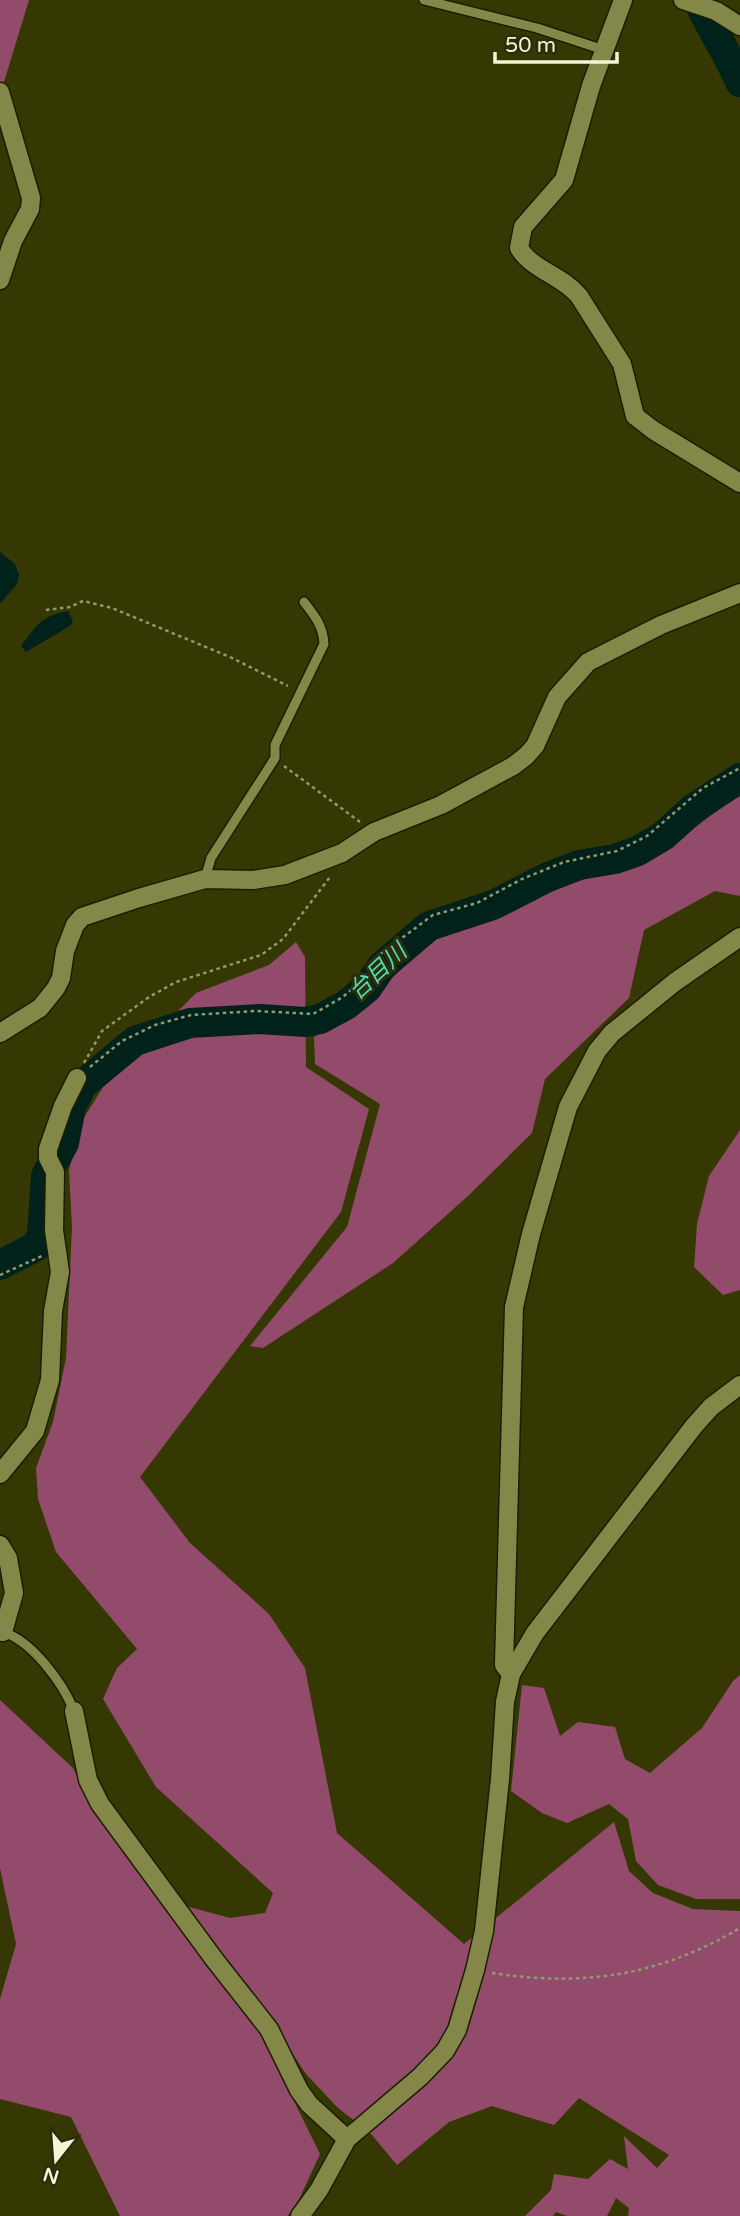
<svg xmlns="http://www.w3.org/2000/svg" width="740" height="2216" font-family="'Varela Round','Noto Sans JP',sans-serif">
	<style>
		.forest { fill: #934b6c }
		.water { fill: #01221a }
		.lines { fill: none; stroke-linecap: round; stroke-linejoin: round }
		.river { stroke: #01221a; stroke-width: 30 }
		.lane-casing { stroke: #1c1e00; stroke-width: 12 }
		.street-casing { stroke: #1c1e00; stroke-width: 21 }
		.path { stroke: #94986d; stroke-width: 2.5; stroke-dasharray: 3.5 3.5; stroke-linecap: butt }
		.lane { stroke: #838848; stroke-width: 9 }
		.street { stroke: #838848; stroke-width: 18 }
		.labels { text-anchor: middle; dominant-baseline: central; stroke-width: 6; stroke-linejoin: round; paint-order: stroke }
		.water-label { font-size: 23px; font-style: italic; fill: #4edfbb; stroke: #2b2d0b }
	</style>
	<rect width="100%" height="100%" fill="#353803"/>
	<g class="forest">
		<path d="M0,0H29L0,95Z"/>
		<path d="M740,794V896L715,891L644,930L629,998L545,1079L532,1133L469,1195L393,1263L263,1348L250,1346L347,1227L380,1104L315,1064L314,1037L355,1014L429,942L575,882L651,860Z"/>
		<path d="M296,942L305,957L306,1067L369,1109L341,1212L140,1477L190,1543L269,1614L305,1668L337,1833L464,1944L614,1822L629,1871L653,1893L693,1909L740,1911V2216H628L629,2208L616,2198L607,2216H567L556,2212L553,2216H525L551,2190L554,2174L588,2179L610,2159L628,2169L624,2136L657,2168L669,2155L579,2098L554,2125L492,2106L449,2122L397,2165L371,2134L337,2107L306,2074L277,2030L257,2026L320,2154L296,2206L287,2216H120L71,2117L0,2099V1999L16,1944L0,1868V1700L73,1768L88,1798L160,1899L230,1918L265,1913L273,1893L156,1787L103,1699L117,1668L137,1649L56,1552L38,1499L36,1468L53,1422L66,1358L72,1227L69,1170L82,1121L103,1087L196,993L269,965Z"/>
		<path d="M740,1130V1290L723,1295L694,1267L697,1224L709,1176Z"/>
		<path d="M740,1675V1899H696L658,1885L636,1861L628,1819L609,1804L567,1823L542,1813L511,1791L522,1685L544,1688L560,1736L578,1722L615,1727L625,1759L650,1773L702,1728L733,1681Z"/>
	</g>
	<g class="water">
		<path d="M0,552L15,564L19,575L17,584L0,604Z"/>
		<path d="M68,611L73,622L70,626L26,652L21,646C37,625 41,616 68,611Z"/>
	</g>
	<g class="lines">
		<g class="river">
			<path d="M698,0C710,28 728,53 740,82"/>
			<path d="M0,1265L37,1246L42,1234L46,1176L64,1143L71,1107L82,1085L135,1041L190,1023L260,1019L305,1022L320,1019L346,1005L367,988L382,966L429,926L493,905L548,877L579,865L615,859L638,851L663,836L694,808L740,778"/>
		</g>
		<defs>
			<g id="lane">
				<path d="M424,0L537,28L604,50"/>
				<path d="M205,879L211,858L275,758V745L324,644C323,626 315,616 304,602"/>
				<path d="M3,1632C32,1641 63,1683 74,1711"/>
			</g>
			<g id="street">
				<path d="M623,0L591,86L564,180L523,227L519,248C532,270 563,276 579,296L622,364L635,416L653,430L740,483"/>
				<path d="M683,0L716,11L740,26"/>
				<path d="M0,92L31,198L30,209L13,241L0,280"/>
				<path d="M0,1033L40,1008L56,988L61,978L65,951L75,925L82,917L139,898L205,879L253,880L285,875L342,853L374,832L441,805L513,766L526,756L535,746L557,697L588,662L661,625L740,593"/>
				<path d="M0,1474L35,1431L50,1380L53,1311L60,1272L54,1230L55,1172L48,1158V1149L63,1106L77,1078"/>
				<path d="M0,1545L8,1558L14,1593L3,1632"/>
				<path d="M511,1674L504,1665L514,1307L531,1234L568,1107L597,1051L612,1033L675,982L740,937"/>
				<path d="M74,1711L88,1780L100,1804L214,1959L269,2029L299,2090L309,2104L347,2139"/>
				<path d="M300,2216L319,2190L347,2139L420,2077L445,2051L457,2030L475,1970L484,1931L500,1779L505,1702L511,1674L535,1633L694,1426L711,1407L740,1385"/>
			</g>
		</defs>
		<use href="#lane" class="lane-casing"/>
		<use href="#street" class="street-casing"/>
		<g class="path">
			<path d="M46,610L70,607L83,601L112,608L230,657L288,686"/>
			<path d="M284,766L360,822"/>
			<path d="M84,1063L102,1031L149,997L176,982L261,955L283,939L330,877"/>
			<path d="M90,1067L122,1041L155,1025L191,1015L256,1011L313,1014L343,997L366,976L379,955L433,915L477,903L522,879L564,862L617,851L647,836L703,788L740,768"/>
			<path d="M0,1275L42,1256"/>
			<path d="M492,1973C584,1987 659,1976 740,1928"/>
		</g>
		<use href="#lane" class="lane"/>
		<use href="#street" class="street"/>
	</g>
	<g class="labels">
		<g class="water-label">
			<text transform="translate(378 972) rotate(-43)">台目川</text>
		</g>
	</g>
	<g transform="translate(56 2160) rotate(197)" stroke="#2b2d0b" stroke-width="5" paint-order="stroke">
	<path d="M0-5L12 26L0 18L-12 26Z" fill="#f1f6d4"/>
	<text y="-10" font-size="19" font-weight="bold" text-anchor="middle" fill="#f1f6d4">N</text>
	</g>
	<path d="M495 52v10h122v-10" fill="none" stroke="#f1f6d4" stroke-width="3.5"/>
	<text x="505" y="52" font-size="21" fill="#f1f6d4" stroke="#2b2d0b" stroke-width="5" paint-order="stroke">50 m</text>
</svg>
